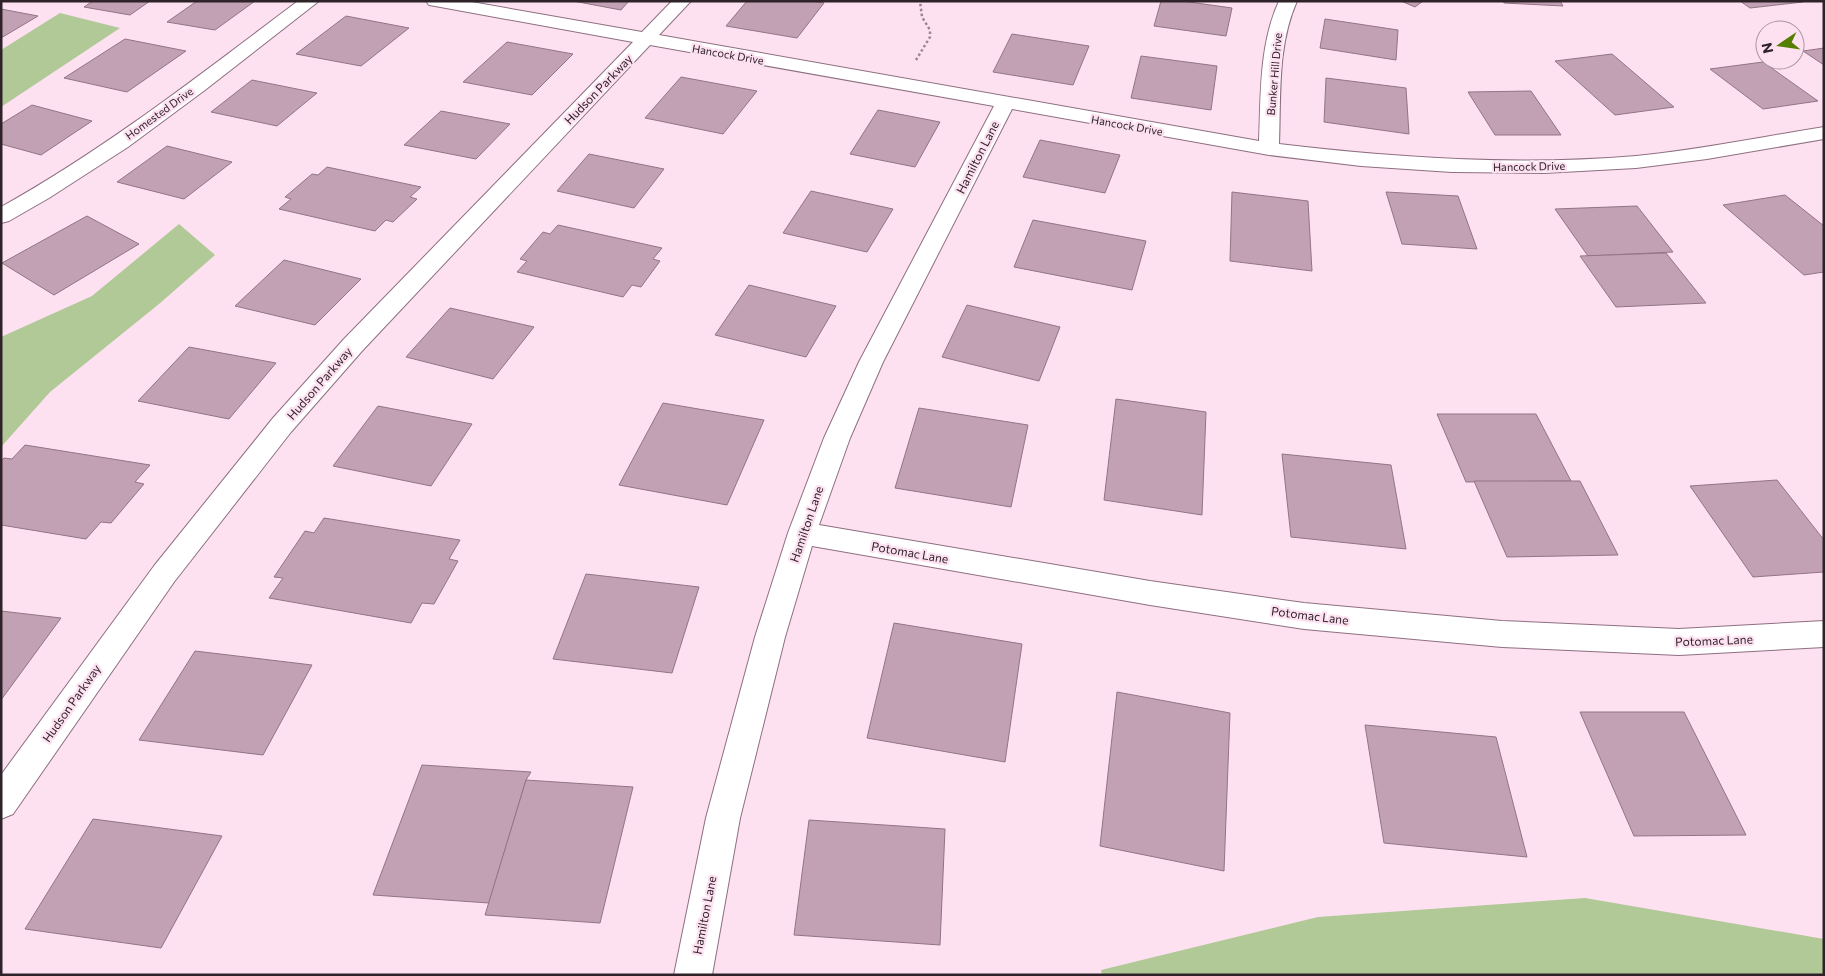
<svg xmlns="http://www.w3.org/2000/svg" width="1825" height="976" font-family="Commissioner,sans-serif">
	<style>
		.green { fill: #b1c897 }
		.building { fill: #c1a1b3; stroke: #937485 }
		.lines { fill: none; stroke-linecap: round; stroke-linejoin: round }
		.minor-casing { stroke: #8e6f81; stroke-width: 2 }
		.path { stroke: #9a8692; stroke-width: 2.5; stroke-dasharray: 2.5 2.5; stroke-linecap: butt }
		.minor { fill: #fff; fill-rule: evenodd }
		.labels { text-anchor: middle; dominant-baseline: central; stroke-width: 4.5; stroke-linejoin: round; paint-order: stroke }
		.far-street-label { font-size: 11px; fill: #2f232a; stroke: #fde1f1 }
		.street-label { font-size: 12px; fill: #2f232a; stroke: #fde1f1 }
	</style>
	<rect width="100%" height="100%" fill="#fde1f1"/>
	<g class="green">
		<path d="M60,13L120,28L1,107V50Z"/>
		<path d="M179,224L215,255L159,304L50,392L1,447V337L92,296Z"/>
		<path d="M1585,898L1824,939V975H1102L1101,970L1318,917Z"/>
	</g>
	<g class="building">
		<path d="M93,1H150L130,15L84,7Z"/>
		<path d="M197,1H255L215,30L167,22Z"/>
		<path d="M573,1H629L621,10Z"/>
		<path d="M747,1H812L824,3L797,38L726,26Z"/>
		<path d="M1161,1H1182L1232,8L1226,36L1154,26Z"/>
		<path d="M1401,1H1423L1415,7Z"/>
		<path d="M1503,1H1560L1563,6L1504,3Z"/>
		<path d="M1740,1H1802L1803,2L1750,8Z"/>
		<path d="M1,9L38,16L1,38Z"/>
		<path d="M346,16L409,28L361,66L296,54Z"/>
		<path d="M1325,19L1398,30L1396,60L1320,48Z"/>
		<path d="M1012,34L1089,46L1073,85L993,72Z"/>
		<path d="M125,39L186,51L127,92L64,78Z"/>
		<path d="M507,42L573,54L532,95L463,82Z"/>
		<path d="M1824,48V65L1803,51Z"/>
		<path d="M1612,54L1674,107L1615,115L1555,61Z"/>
		<path d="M1141,56L1217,66L1211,110L1131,98Z"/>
		<path d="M1763,62L1818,101L1763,109L1710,69Z"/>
		<path d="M681,77L757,91L723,134L645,118Z"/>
		<path d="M1326,78L1406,88L1409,134L1324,122Z"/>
		<path d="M252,80L317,93L277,126L211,112Z"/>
		<path d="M1531,91L1561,135H1495L1468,92Z"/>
		<path d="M32,105L92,121L41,155L1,144V124Z"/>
		<path d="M878,110L940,122L915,167L850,154Z"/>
		<path d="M441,111L510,124L476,159L404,145Z"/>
		<path d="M1040,140L1120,155L1105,193L1023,177Z"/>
		<path d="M167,146L232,162L184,199L117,182Z"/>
		<path d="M589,154L664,169L634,208L557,191Z"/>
		<path d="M327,167L421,187L410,197L417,199L393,222L386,220L375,231L279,209L291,199L285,197L312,174L318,175Z"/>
		<path d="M811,191L893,209L867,252L783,233Z"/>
		<path d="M1232,192L1308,201L1312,271L1230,261Z"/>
		<path d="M1386,192L1458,196L1477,249L1402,244Z"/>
		<path d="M1785,195L1824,226V272L1804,275L1723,205Z"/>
		<path d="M1637,206L1673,252L1588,256L1555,209Z"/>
		<path d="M87,216L139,244L54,295L2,263Z"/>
		<path d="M1033,220L1146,241L1132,290L1014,267Z"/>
		<path d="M558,225L662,248L653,259L660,261L641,287L632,285L623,297L517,272L527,261L520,259L543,232L550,234Z"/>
		<path d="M1666,253L1706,303L1616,307L1580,256Z"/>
		<path d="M284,260L361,279L315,325L235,306Z"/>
		<path d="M749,285L836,306L806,357L715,335Z"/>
		<path d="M967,305L1060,327L1039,381L942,357Z"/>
		<path d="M450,308L534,327L493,379L406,357Z"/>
		<path d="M189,347L276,363L229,419L138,401Z"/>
		<path d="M1116,399L1206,412L1202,515L1104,500Z"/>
		<path d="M663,403L764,420L727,505L619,485Z"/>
		<path d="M378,406L472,424L431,486L333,466Z"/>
		<path d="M919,408L1028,425L1011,507L895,488Z"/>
		<path d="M1437,414H1536L1571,481L1466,482Z"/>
		<path d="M25,445L150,465L135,482L144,484L111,523L101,522L86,539L1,525V461L4,458L12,459Z"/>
		<path d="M1282,454L1391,465L1406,549L1291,537Z"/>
		<path d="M1777,480L1824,540V572L1753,577L1690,486Z"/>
		<path d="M1474,481H1580L1618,555L1507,557Z"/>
		<path d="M324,518L460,540L449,559L458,561L434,604L422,603L411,623L269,598L283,578L274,577L305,531L314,533Z"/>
		<path d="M586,574L699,587L672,673L553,659Z"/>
		<path d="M1,611L61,618L1,700Z"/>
		<path d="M894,623L1022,644L1005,762L867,738Z"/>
		<path d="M195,651L312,665L263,755L139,740Z"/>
		<path d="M1117,692L1230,713L1224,871L1100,846Z"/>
		<path d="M1580,712H1684L1746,835L1634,836Z"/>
		<path d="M1365,725L1496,737L1527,857L1384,843Z"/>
		<path d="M422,765L531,772L526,780L489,903L373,895Z"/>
		<path d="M526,780L633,787L600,923L485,915Z"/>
		<path d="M93,819L222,836L161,948L25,929Z"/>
		<path d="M809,820L945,829L940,945L794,935Z"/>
	</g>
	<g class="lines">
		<defs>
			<g id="minor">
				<path d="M298,1H319L205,90L128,147L49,198L9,221L1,223V207C107,148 202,73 298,1Z"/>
				<path d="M426,1H466L642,32L672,1H691L659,35L1259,141C1261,94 1259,45 1279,1H1297C1277,46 1281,96 1279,144C1398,158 1517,166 1636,156C1699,150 1761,137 1824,127V139L1707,159L1636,168L1544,173L1452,172L1361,166L1269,155L1012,109L883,362L850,438L819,525L1150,581L1304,603L1502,621L1679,629L1824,621V647L1679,655L1502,647L1304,629L1150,605L812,546L785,637L740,818L712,975H674L706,818L755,637L788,533L824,438L859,362L994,106L650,45L362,351L291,432L174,582L13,814L1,819V775L154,566L273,418L344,339L633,42L435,6L429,5Z"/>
			</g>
		</defs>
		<use href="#minor" class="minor-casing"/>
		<path class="path" d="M916,60L930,37V30L922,17L920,1"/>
		<use href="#minor" class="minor"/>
	</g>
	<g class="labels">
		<g class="far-street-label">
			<text transform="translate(728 54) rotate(10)">Hancock Drive</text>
			<text transform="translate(1274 74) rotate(-85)">Bunker Hill Drive</text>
			<text transform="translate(159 113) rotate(-36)">Homested Drive</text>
			<text transform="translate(1127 125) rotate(10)">Hancock Drive</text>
			<text transform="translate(1529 166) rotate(-1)">Hancock Drive</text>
		</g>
		<g class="street-label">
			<text transform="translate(598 89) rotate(-46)">Hudson Parkway</text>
			<text transform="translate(977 157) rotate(-63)">Hamilton Lane</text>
			<text transform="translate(319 383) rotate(-49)">Hudson Parkway</text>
			<text transform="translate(806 524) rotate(-71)">Hamilton Lane</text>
			<text transform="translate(910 552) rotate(10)">Potomac Lane</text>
			<text transform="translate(1310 615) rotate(7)">Potomac Lane</text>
			<text transform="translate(1714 640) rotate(-2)">Potomac Lane</text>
			<text transform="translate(71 703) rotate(-55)">Hudson Parkway</text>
			<text transform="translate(704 915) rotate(-79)">Hamilton Lane</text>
		</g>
	</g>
	<rect width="1825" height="976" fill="none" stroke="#2f232a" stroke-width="5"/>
	<g transform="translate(1780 45) rotate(257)"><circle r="24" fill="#fde1f1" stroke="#ab95a1"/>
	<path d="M0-4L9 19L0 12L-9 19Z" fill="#547e00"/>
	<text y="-8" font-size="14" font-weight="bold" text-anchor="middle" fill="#2f232a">N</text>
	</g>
</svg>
